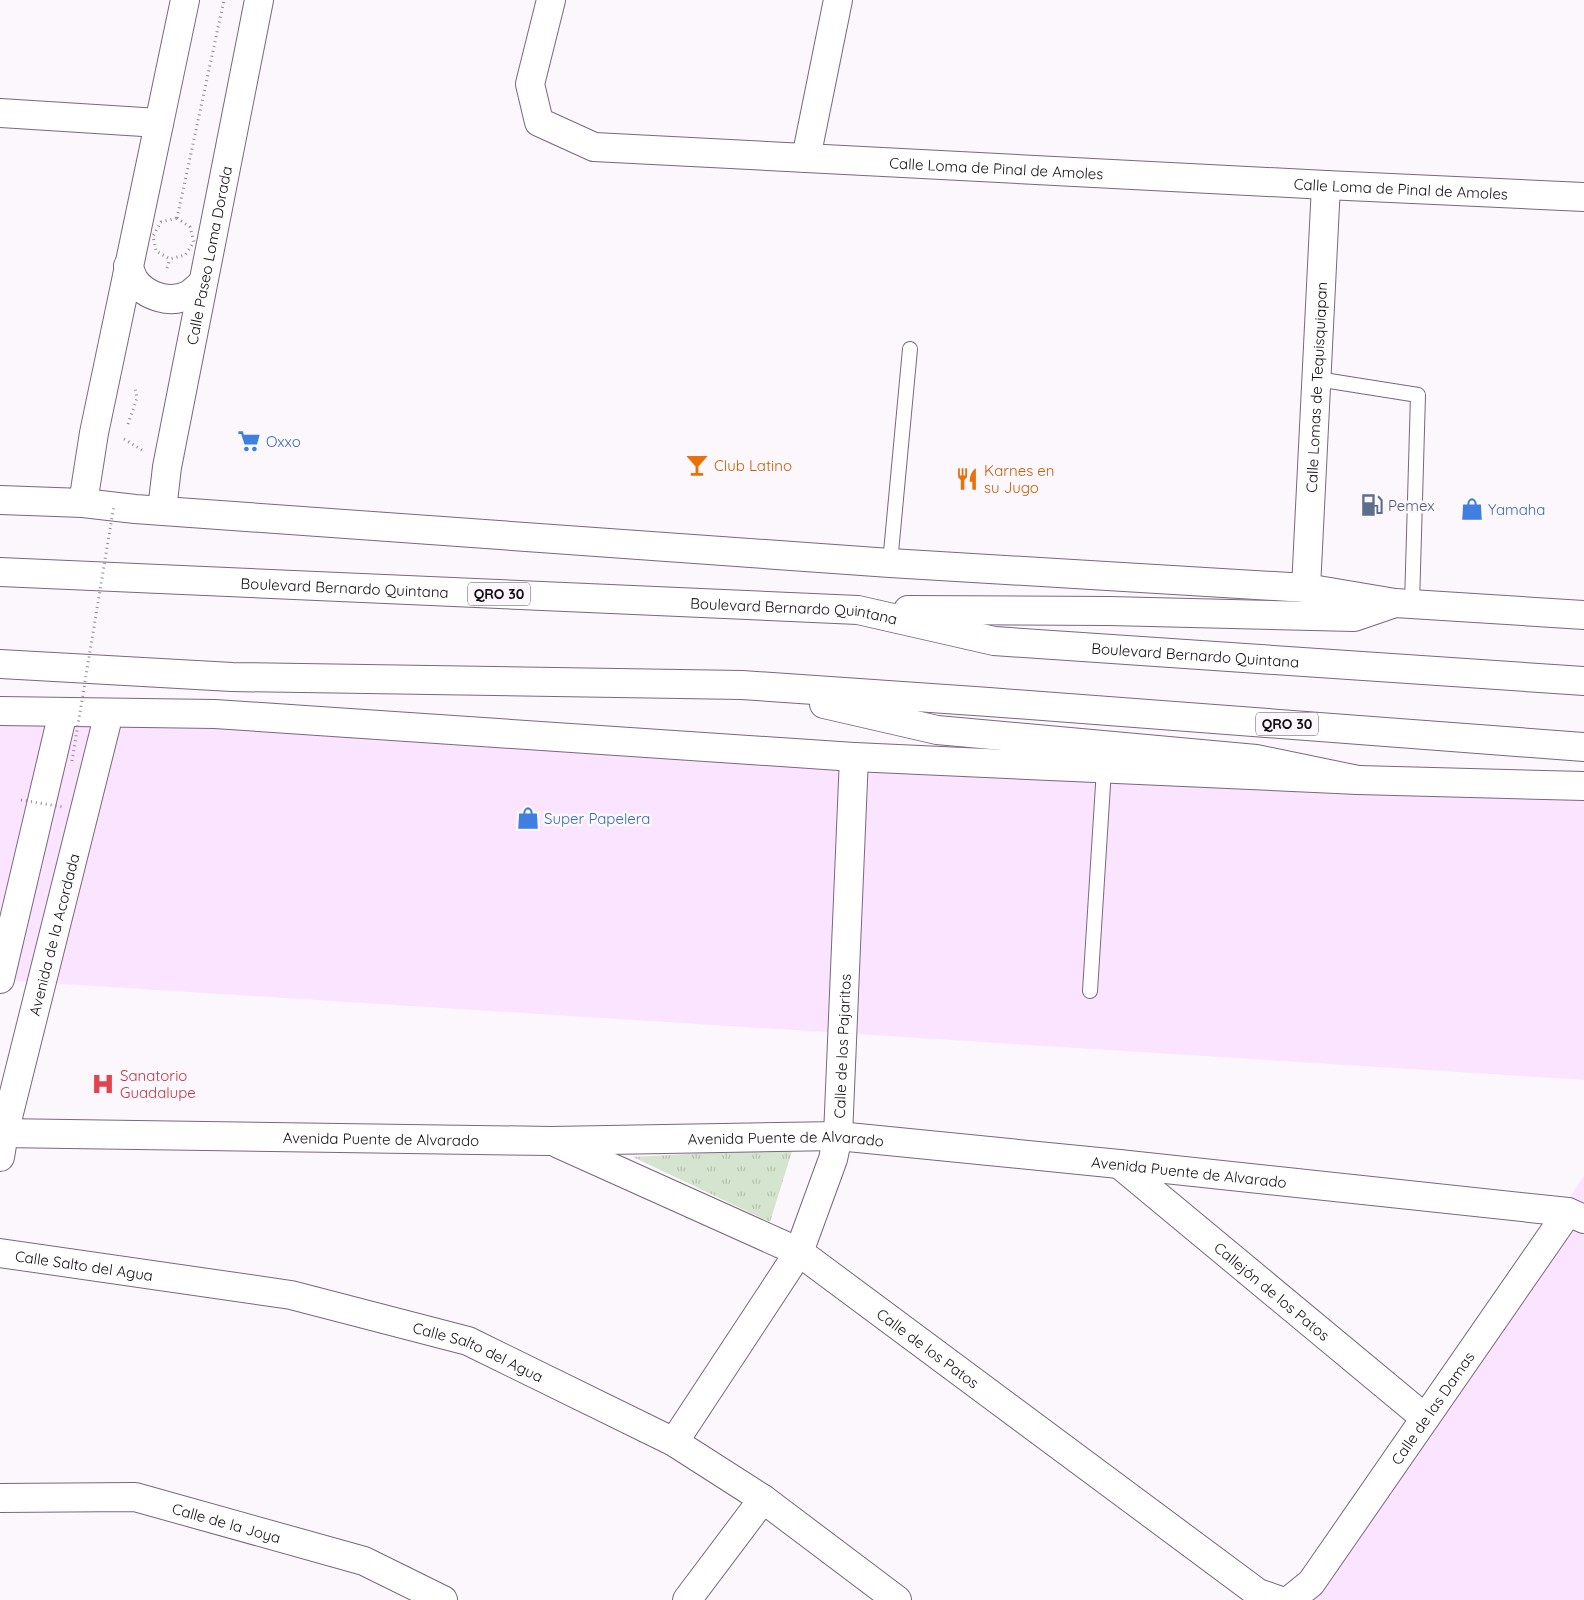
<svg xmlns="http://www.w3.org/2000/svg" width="1584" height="1600" font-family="Quicksand,sans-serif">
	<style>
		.built { fill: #fbe4ff }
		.park { fill: url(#park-tufts) }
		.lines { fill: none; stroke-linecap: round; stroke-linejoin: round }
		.service-casing { stroke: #7a667e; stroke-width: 16 }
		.minor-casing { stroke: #7a667e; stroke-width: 30 }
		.tertiary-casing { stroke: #7a667e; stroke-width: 30 }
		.secondary-casing { stroke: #7a667e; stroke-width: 30 }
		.trunk-casing { stroke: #7a667e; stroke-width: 30 }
		.path { stroke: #908a90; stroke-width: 3; stroke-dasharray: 1 4; stroke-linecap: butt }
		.service { stroke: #fff; stroke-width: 14 }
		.minor { stroke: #fff; stroke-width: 28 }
		.tertiary { stroke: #fff; stroke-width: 28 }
		.secondary { stroke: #fff; stroke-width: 28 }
		.trunk { stroke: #fff; stroke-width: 28 }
		.path-bridge { stroke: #908a90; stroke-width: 3; stroke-dasharray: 1 4; stroke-linecap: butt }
		.labels { text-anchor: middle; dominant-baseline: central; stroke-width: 5; stroke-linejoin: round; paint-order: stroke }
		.shield { fill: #fcf7fc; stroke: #59525a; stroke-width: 1 }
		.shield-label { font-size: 14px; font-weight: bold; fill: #130c14 }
		.street-label { font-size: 15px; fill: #130c14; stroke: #fcf7fc }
		.shop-label { font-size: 15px; fill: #366cbe; stroke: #fcf7fc; text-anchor: start }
		.food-label { font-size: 15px; fill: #c56008; stroke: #fcf7fc; text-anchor: start }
		.service-label { font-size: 15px; fill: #4e5e75; stroke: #fcf7fc; text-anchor: start }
		.health-label { font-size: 15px; fill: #be3a42; stroke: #fcf7fc; text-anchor: start }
	</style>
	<defs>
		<pattern id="park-tufts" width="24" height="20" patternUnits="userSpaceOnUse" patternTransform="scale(1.25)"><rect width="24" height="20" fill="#d4e4cf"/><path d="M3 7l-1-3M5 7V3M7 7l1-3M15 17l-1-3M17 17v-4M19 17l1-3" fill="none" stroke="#b5c2b1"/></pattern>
	</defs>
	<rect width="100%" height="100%" fill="#fcf7fc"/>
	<g class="built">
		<path d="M0,711L1584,786V1080L0,980Z"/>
		<path d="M1584,1176V1600H1298Z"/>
	</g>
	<path class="park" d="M793,1148L770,1222L633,1157Z"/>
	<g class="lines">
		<defs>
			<g id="service">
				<path d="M1317,379L1418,395L1412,604"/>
				<path d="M890,563L910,349"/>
				<path d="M1090,991L1104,769"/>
			</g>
			<g id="minor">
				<path id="s1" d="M551,0L530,84L539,122L594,147L1326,185L1584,197"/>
				<path d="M0,113L159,123"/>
				<path d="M806,158L838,0"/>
				<path d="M128,266C130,270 132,276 134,280C146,297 172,305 190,294C194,291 198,287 202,284"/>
				<path id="s2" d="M1306,588L1326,185"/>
				<path id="s3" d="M0,1133L551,1141L838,1136L1119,1164L1568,1212L1584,1219"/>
				<path id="s4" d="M559,1144L799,1252L1258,1593L1278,1600"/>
				<path id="s5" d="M1119,1164L1425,1418"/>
				<path id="s6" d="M0,1253L291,1295L468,1341L674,1442L763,1499L897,1600"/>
				<path id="s7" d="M674,1442L799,1252L833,1159L838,1136L854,757"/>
				<path id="s8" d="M0,1498L135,1497L364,1561L443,1600"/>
				<path d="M687,1600L763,1499"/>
				<path id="s9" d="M1290,1600L1311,1583L1568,1212"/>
			</g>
			<g id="tertiary">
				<path d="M83,503L94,433L185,0"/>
				<path id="s10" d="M162,510L167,467L259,0"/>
				<path d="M0,979L63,712"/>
				<path id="s11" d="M0,1157L4,1133L109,713"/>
			</g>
			<g id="secondary">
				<path d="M0,500L83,503L135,509L890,563L1306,588L1395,603L1584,615"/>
				<path d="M0,711L215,714L854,757L1358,780L1584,786"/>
			</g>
			<g id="trunk">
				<path id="s12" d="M0,572L858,610L994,641L1584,681"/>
				<path d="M908,610L1109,611L1354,617L1395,603"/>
				<path d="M0,664L232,677L742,685L989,702L1584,747"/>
				<path d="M824,704L937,730L1256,759L1358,780"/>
			</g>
		</defs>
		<use href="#service" class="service-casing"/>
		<use href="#minor" class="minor-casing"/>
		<use href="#tertiary" class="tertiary-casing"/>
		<use href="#secondary" class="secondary-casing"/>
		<use href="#trunk" class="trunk-casing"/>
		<g class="path">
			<path d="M177,218L224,0"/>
			<path d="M177,218L190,227L194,242L185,255L170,259L156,251L153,236L161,222Z"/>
			<path d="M167,268L170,259"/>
			<path d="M128,424L137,398L135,387"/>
			<path d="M124,439L142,450"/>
		</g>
		<use href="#service" class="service"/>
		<use href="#minor" class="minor"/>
		<use href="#tertiary" class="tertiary"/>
		<use href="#secondary" class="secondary"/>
		<use href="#trunk" class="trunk"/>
		<g class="path-bridge">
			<path d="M72,761L114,505"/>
			<path d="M21,800L63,807"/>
		</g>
	</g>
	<defs>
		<symbol id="supermarket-bare" viewBox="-9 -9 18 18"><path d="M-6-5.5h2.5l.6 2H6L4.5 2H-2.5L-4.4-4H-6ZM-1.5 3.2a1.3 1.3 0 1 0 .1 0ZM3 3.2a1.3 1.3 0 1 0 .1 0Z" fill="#3f7fe0" stroke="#fcf7fc" stroke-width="2.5" paint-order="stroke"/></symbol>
		<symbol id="bar-bare" viewBox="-9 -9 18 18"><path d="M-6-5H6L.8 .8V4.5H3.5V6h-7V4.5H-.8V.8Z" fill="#e8710a" stroke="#fcf7fc" stroke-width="2.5" paint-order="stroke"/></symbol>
		<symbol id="restaurant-bare" viewBox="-9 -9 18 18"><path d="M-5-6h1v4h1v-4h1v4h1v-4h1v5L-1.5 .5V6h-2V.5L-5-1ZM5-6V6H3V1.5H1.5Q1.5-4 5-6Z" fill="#e8710a" stroke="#fcf7fc" stroke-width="2.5" paint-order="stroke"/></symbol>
		<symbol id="fuel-bare" viewBox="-9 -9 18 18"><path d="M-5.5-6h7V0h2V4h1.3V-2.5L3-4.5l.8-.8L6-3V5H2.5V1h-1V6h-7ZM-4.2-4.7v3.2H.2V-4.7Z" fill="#5c6f8a" stroke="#fcf7fc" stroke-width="2.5" paint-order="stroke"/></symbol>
		<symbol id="shop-bare" viewBox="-9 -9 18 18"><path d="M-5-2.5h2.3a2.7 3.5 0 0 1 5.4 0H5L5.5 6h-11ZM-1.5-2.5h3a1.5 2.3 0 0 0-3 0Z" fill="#3f7fe0" stroke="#fcf7fc" stroke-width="2.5" paint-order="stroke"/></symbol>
		<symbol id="hospital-bare" viewBox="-9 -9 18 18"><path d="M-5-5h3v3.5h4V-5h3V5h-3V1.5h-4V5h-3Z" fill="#e0444e" stroke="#fcf7fc" stroke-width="2.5" paint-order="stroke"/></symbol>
	</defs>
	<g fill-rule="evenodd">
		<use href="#supermarket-bare" x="233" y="425" width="32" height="32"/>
		<use href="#bar-bare" x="681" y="449" width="32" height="32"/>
		<use href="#restaurant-bare" x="951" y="463" width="32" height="32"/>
		<use href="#fuel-bare" x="1356" y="489" width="32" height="32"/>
		<use href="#shop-bare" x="1456" y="493" width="32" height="32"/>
		<use href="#shop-bare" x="512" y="802" width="32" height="32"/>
		<use href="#hospital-bare" x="87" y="1068" width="32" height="32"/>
	</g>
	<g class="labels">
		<g class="shield">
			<rect x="468" y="582.5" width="62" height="23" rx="4"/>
			<rect x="1256" y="712.5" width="62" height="23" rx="4"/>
		</g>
		<g class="shield-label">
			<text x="499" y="594">QRO 30</text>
			<text x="1287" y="724">QRO 30</text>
		</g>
		<g class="street-label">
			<text stroke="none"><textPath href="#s1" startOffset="589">Calle Loma de Pinal de Amoles</textPath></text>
			<text stroke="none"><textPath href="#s1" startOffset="994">Calle Loma de Pinal de Amoles</textPath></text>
			<text stroke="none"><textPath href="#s10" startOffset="259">Calle Paseo Loma Dorada</textPath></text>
			<text stroke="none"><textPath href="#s2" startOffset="201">Calle Lomas de Tequisquiapan</textPath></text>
			<text stroke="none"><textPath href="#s12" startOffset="345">Boulevard Bernardo Quintana</textPath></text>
			<text stroke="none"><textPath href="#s12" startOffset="795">Boulevard Bernardo Quintana</textPath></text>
			<text stroke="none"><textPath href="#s12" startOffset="1200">Boulevard Bernardo Quintana</textPath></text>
			<text stroke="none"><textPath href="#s11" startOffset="229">Avenida de la Acordada</textPath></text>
			<text stroke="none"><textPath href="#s7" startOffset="440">Calle de los Pajaritos</textPath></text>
			<text stroke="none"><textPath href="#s3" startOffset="381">Avenida Puente de Alvarado</textPath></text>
			<text stroke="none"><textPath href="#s3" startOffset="786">Avenida Puente de Alvarado</textPath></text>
			<text stroke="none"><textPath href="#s3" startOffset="1191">Avenida Puente de Alvarado</textPath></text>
			<text stroke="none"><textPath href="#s6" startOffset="85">Calle Salto del Agua</textPath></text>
			<text stroke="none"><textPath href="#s5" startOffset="199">Callejón de los Patos</textPath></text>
			<text stroke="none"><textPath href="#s4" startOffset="424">Calle de los Patos</textPath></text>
			<text stroke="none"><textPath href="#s6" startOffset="490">Calle Salto del Agua</textPath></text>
			<text stroke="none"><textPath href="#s9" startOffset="240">Calle de las Damas</textPath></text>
			<text stroke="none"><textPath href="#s8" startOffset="230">Calle de la Joya</textPath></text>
		</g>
		<g class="shop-label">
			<text x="266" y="441">Oxxo</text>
			<text x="1488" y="509">Yamaha</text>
			<text x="544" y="818">Super Papelera</text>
		</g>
		<g class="food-label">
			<text x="714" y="465">Club Latino</text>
			<text x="984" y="470">Karnes en<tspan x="984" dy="17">su Jugo</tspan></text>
		</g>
		<g class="service-label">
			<text x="1388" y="505">Pemex</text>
		</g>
		<g class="health-label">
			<text x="120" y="1075">Sanatorio<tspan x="120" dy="17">Guadalupe</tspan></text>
		</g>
	</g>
</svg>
